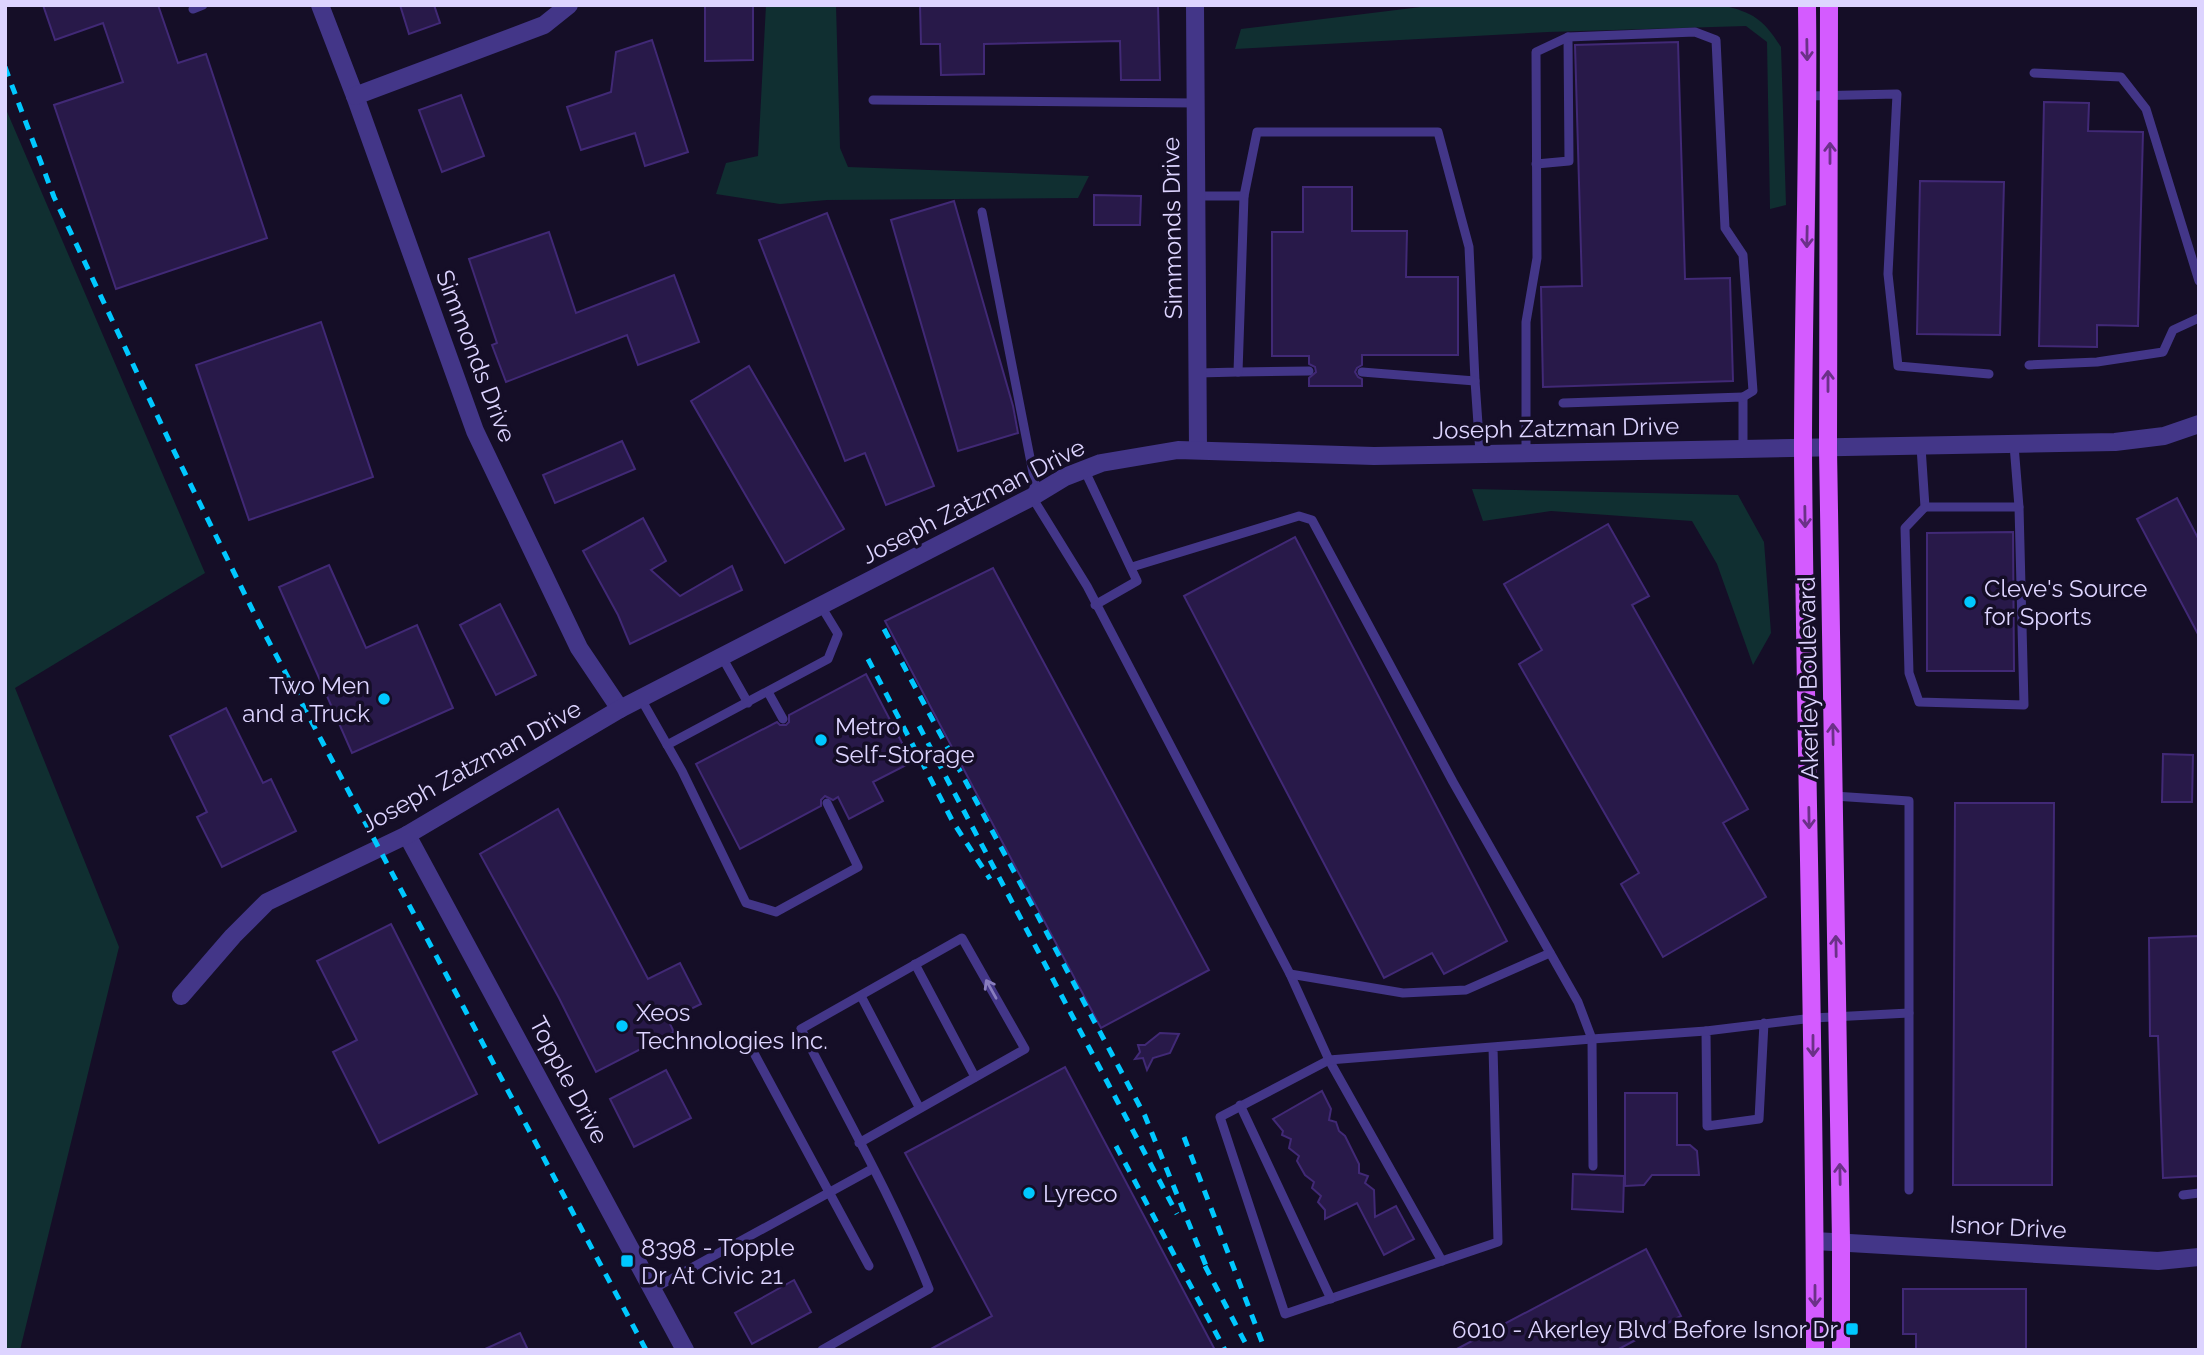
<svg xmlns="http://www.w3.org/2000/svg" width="2204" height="1355" font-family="Raleway,sans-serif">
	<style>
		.green { fill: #102f31 }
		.building { fill: #281949; stroke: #412976; stroke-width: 2 }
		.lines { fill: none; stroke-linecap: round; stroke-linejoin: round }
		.service { stroke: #433688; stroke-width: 9 }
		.minor { stroke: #433688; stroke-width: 18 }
		.tertiary { stroke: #433688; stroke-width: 18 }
		.primary { stroke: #d45bff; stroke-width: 18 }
		.rail { stroke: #00c8ff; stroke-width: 5; stroke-dasharray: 10 9; stroke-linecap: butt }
		.oneway { stroke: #6b3188 }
		.oneway2 { stroke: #887dbe }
		.poi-dot { fill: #00c8ff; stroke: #150e27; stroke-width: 2.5 }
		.labels { text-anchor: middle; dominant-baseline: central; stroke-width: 7; stroke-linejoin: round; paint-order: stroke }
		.street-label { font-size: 24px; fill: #ddd4ff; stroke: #150e27 }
		.poi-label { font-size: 24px; fill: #ddd4ff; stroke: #150e27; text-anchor: start }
	</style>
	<rect width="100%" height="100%" fill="#150e27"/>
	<g class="green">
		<path d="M766,5H836L840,148L848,167L1089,176L1078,198L827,200L780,204L716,194L726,163L758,156Z"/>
		<path d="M1437,5H1722C1754,13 1763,19 1781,47L1786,205L1770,209L1767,42L1746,26L1548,32L1235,49L1241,29Z"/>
		<path d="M5,107L205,573L15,688L119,947L20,1350H5Z"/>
		<path d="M1472,489L1738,495L1764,542L1771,633L1753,665L1717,564L1692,521L1551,511L1483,521Z"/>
	</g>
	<g class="building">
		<path d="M43,5H158L178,63L206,54L267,238L116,289L54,105L123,82L103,23L55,40Z"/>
		<path d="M400,5H434L440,23L409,34Z"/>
		<path d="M705,5H753V60L705,61Z"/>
		<path d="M920,5H1158L1160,80H1121L1120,41L984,44V74L941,75L940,44H921Z"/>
		<path d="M652,40L688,152L645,166L635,133L581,150L567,107L611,92L616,52Z"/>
		<path d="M1678,42L1685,279L1730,278L1733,381L1543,387L1541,287L1582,286L1575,45Z"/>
		<path d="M461,95L484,156L442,172L419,110Z"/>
		<path d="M2044,102L2089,103L2088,131L2143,132L2138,326L2097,325V347L2039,346Z"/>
		<path d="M1920,181L2004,182L2000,335L1917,334Z"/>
		<path d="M1303,187H1352V231H1407L1406,277H1458V355H1362V365L1357,368L1355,372L1358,377L1362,379V386H1309V378L1316,372L1315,367L1309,364V356H1272V232H1303Z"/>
		<path d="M1094,195L1141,196L1140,225H1094Z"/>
		<path d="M954,201L1013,406L1018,433L958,451L891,220Z"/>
		<path d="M827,213L934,486L886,505L865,453L845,461L759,240Z"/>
		<path d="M549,232L576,313L674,275L699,342L638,365L627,335L506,382L492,345L497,343L469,259Z"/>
		<path d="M321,322L373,477L249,520L196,365Z"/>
		<path d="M749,366L844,529L785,563L691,401Z"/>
		<path d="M622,441L635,469L555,503L543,475Z"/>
		<path d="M2177,498L2199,540V636L2137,519Z"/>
		<path d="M643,518L666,561L651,570L680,596L732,566L742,590L630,644L618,615L583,551Z"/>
		<path d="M1608,524L1649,596L1632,605L1748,809L1723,823L1766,897L1663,957L1621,884L1639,873L1519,664L1542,650L1504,584Z"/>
		<path d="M2013,532L2014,671H1927V533Z"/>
		<path d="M1295,537L1507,941L1444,974L1432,953L1384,978L1184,596Z"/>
		<path d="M329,565L366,648L417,625L453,708L352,753L279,587Z"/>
		<path d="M993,568L1209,970L1101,1028L885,621Z"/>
		<path d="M500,604L536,675L496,695L460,625Z"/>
		<path d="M866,674L912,762L873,782L883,801L849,819L838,797L833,800L825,796L821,800V806L740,849L696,764L777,722L780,725H786L789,722V715Z"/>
		<path d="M226,708L263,783L271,779L296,831L222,867L197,817L207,812L170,736Z"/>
		<path d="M2163,754L2193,755L2192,802H2162Z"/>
		<path d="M1955,803H2054L2052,1185H1953Z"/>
		<path d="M558,809L648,979L680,963L701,1004L668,1020L674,1032L596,1072L559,998L480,854Z"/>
		<path d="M391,924L477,1094L379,1143L333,1052L357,1040L317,961Z"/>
		<path d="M2199,936V1176L2163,1178L2158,1036H2150L2149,938Z"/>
		<path d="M1160,1033L1179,1034L1170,1053L1153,1058L1147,1070L1143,1058L1135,1059L1140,1052L1138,1045H1145Z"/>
		<path d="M1065,1067L1215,1350H929L992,1316L905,1153Z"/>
		<path d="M666,1070L691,1118L634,1147L610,1099Z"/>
		<path d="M1322,1091L1331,1109L1329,1120L1336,1122L1339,1131L1345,1136L1359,1164V1173L1368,1176L1365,1183L1374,1190L1375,1217L1396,1206L1414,1239L1384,1255L1357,1203L1325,1219V1210L1318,1202L1321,1196L1312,1188L1314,1182L1305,1175L1297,1161L1299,1156L1289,1148L1291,1139L1282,1135L1283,1131L1273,1119Z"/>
		<path d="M1625,1093H1677V1145H1690L1697,1151L1699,1175H1652L1644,1185L1625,1186Z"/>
		<path d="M1573,1174L1624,1176L1623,1212L1572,1209Z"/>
		<path d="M1646,1249L1681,1316L1617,1350H1455Z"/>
		<path d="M794,1280L811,1312L752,1344L735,1313Z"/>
		<path d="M1903,1289H2026V1350H1916V1334H1903Z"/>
		<path d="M520,1333L528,1350H483Z"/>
	</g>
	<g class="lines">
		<g class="service">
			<path d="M193,9L203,5"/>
			<path d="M2034,73L2121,77L2146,109L2199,281"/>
			<path d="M1808,96L1897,94L1888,274L1898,366L1989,374"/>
			<path d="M873,100L1195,103"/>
			<path d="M1536,164L1569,161L1568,37"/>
			<path d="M1196,196H1244L1257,132H1438L1469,247L1475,381"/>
			<path d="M982,212L1035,483L1032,497L1087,586L1290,974L1329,1060L1442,1261"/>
			<path d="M2029,365L2097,362L2163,352L2173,330L2199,318"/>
			<path d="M1238,372L1309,371"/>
			<path d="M1362,372L1475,381L1480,453"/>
			<path d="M1198,373L1238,372L1244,196"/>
			<path d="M1563,403L1743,397V450"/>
			<path d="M1921,447L1925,507L1905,528L1909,673L1919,702L2024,705L2019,507"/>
			<path d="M1526,452V322L1537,258L1536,52L1568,37L1695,32L1716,40L1725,228L1743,255L1753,391L1743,397"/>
			<path d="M1084,469L1137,581L1095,605"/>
			<path d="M1925,507H2019L2014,445"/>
			<path d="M1132,567L1299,516L1312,520L1453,782L1578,1002L1592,1039L1329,1060L1220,1117L1285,1314L1498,1242L1493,1047"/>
			<path d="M722,657L748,703"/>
			<path d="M768,692L783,719"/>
			<path d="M641,699L682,771L746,903L776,912L858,867L827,803"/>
			<path d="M667,745L828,659L838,634L821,606"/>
			<path d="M1834,796L1909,801V1190"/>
			<path d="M915,964L975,1077"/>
			<path d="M1290,974L1403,993L1466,990L1550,953"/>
			<path d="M861,996L919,1107"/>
			<path d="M1764,1023L1759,1119L1707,1126L1706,1031L1813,1018L1909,1013"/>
			<path d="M755,1055L869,1266"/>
			<path d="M1240,1105L1331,1299"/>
			<path d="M1593,1166L1592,1039L1706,1031"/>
			<path d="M2183,1195L2199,1193"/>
			<path d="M653,1289L872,1169"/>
			<path d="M822,1350L929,1289C894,1200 845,1115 801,1029L962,938L1025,1049L859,1143"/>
		</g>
		<g class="minor">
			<path d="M320,5L355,96L475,431L579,648L620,709"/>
			<path d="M1195,5L1198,450"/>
			<path d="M355,96L544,25L569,5"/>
			<path d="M407,835L685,1350"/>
		</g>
		<g class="tertiary">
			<path d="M181,996L233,936L267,902L407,835L620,709L1032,497L1065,477L1101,463L1178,450L1374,456L2115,442L2164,436L2199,424"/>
			<path d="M1815,1241L2158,1261L2199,1257"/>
		</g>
		<g class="primary">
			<path d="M1807,5C1809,154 1803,302 1803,451C1805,751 1815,1050 1815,1350"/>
			<path d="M1829,5L1828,449L1841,1242V1350"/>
		</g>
		<g class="rail">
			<path d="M5,67L54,197L173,449L259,623L646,1350"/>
			<path d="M884,629L1145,1116L1209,1273"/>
			<path d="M868,659L953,822L990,879"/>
			<path d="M919,726L1177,1214"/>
			<path d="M1184,1137L1265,1350"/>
			<path d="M1116,1146L1225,1350"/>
			<path d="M1205,1266L1249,1350"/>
		</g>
	</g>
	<defs><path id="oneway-shaft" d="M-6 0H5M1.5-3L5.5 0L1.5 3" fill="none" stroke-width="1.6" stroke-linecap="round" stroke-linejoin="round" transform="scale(1.75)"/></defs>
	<g class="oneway">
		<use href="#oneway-shaft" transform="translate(1807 50) rotate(89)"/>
		<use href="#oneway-shaft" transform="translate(1830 153) rotate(-90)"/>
		<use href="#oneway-shaft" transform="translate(1807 237) rotate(91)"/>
		<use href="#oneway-shaft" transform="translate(1828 381) rotate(-90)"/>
		<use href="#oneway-shaft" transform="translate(1805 517) rotate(89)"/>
		<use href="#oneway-shaft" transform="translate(1833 734) rotate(-91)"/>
		<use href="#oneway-shaft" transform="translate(1809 818) rotate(89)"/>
		<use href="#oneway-shaft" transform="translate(1836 946) rotate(-91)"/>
		<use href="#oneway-shaft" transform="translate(1813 1046) rotate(90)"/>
		<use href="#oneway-shaft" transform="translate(1840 1174) rotate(-91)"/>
		<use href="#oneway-shaft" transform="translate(1815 1296) rotate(90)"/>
	</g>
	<use class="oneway2" href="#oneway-shaft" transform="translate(991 989) rotate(-119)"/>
	<g class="poi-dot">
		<circle cx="1970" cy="602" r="7"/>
		<circle cx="384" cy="699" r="7"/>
		<circle cx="821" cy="740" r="7"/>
		<circle cx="622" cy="1026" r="7"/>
		<circle cx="1029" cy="1193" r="7"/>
		<rect x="620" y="1254" width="14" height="14" rx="3.5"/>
		<rect x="1845" y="1322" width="14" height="14" rx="3.5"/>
	</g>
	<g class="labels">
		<g class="street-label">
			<text transform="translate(1172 228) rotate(-91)">Simmonds Drive</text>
			<text transform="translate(476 356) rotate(69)">Simmonds Drive</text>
			<text transform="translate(1556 428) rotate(-1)">Joseph Zatzman Drive</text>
			<text transform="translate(973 501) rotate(-27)">Joseph Zatzman Drive</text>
			<text transform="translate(1808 678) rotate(-91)">Akerley Boulevard</text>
			<text transform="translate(471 766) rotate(-29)">Joseph Zatzman Drive</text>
			<text transform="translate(569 1080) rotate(62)">Topple Drive</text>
			<text transform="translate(2008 1227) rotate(3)">Isnor Drive</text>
		</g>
		<g class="poi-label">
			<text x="1984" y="588">Cleve's Source<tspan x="1984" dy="28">for Sports</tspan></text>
			<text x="370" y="685" text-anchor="end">Two Men<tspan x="370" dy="28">and a Truck</tspan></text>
			<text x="835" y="726">Metro<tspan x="835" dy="28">Self-Storage</tspan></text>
			<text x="636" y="1012">Xeos<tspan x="636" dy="28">Technologies Inc.</tspan></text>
			<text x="1043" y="1193">Lyreco</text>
			<text x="641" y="1247">8398 - Topple<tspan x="641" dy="28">Dr At Civic 21</tspan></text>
			<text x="1838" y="1329" text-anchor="end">6010 - Akerley Blvd Before Isnor Dr</text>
		</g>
	</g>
	<rect width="2204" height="1355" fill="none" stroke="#ddd4ff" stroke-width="14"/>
</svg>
